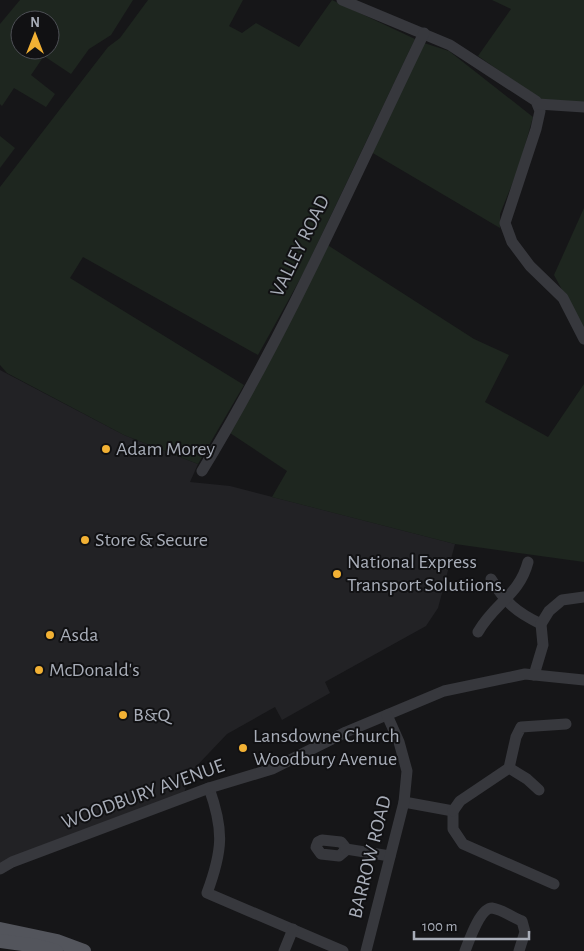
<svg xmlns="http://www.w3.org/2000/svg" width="584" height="951" font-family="'Alegreya Sans',sans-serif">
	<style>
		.built { fill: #222225 }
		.green { fill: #1e261f; fill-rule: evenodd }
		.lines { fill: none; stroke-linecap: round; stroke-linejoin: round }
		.minor { stroke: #37383d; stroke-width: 11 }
		.major { stroke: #53555c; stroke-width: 14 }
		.poi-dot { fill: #f2b134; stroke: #111113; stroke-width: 2 }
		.labels { text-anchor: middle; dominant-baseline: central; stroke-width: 4; stroke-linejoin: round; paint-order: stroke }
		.street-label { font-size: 20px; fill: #a8adb8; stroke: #111113 }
		.poi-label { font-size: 20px; fill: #a8adb8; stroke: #111113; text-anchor: start }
	</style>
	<rect width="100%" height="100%" fill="#161618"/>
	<path class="built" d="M0,370L124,435L198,464L190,482L230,486L455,544L438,608L426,626L325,682L330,693L282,720L275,707L227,734L189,774L183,798L0,869Z"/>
	<g class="green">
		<path d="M20,0H133L111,35L89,49L71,74L44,56L31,75L55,94L46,107L14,88L2,106L0,104V24ZM20,20H50V50H20Z"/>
		<path d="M148,0H243L229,26L242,33L256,23L299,47L332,0L415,39L304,272L258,355L83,257L70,278L244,385L198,464L124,435L7,373L0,365V187L108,47L120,38Z"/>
		<path d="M492,0H584V103L540,99L478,56L511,9Z"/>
		<path d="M424,43L449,51L533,117L519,167L500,214V228L371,152Z"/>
		<path d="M0,136L15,148L0,168Z"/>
		<path d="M584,208V330L554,275Z"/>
		<path d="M326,244L474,339L509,355L485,402L548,437L584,384V562L455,544L272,497L287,471L230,433Z"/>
	</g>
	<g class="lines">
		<g class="minor">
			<path d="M342,0L450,45L536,101L540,111L536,129L505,223L512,242L530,266L563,298L584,339"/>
			<path d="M538,104L584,107"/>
			<path d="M202,471C287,331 353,180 424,33"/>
			<path d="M491,579C506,603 516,612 541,624"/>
			<path d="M478,632C495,602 519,596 528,562"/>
			<path d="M534,675L543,645L541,624L549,611L562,600L584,597"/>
			<path d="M509,768L527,779L539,790"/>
			<path d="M209,788C224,830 223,850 207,893L343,951"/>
			<path d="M404,802L453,811V829L463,844L554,884"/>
			<path d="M453,811L460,801L509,768L516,737L521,727L566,724"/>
			<path d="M322,840L341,842L345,847V851L339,856L321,854L316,847L318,842Z"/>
			<path d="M346,849L390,856"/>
			<path d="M0,869L12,862L209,788L272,769L346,732L444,691L525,674L584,680"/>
			<path d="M284,951L293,929"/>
			<path d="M366,951L404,802L407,771L399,742L387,715"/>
			<path d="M465,951C469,941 480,908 492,908C501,909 514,918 522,921L525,932L519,951"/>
		</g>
		<g class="major">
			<path d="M0,929L57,941L84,951"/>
			<path d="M0,941L37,946L56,951"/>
		</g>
	</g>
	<g class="poi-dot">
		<circle cx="106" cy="449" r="5"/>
		<circle cx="85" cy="540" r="5"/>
		<circle cx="337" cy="574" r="5"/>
		<circle cx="50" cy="635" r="5"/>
		<circle cx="39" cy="670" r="5"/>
		<circle cx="123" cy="715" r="5"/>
		<circle cx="243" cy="748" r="5"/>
	</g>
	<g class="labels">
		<g class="street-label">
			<text transform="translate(300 246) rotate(-64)">VALLEY ROAD</text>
			<text transform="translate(143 794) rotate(-20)">WOODBURY AVENUE</text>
			<text transform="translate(370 857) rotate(-76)">BARROW ROAD</text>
		</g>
		<g class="poi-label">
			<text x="116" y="449">Adam Morey</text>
			<text x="95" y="540">Store &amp; Secure</text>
			<text x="347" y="562">National Express<tspan x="347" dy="23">Transport Solutiions.</tspan></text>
			<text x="60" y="635">Asda</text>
			<text x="49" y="670">McDonald's</text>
			<text x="133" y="715">B&amp;Q</text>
			<text x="253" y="736">Lansdowne Church<tspan x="253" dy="23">Woodbury Avenue</tspan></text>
		</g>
	</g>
	<g transform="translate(35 35)"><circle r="24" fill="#111113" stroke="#4d4f55"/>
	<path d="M0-4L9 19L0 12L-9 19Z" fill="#f2b134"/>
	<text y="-8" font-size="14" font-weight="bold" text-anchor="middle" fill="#a8adb8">N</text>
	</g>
	<path d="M414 931v8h115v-8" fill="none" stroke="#a8adb8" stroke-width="2.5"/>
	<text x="422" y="931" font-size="15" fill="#a8adb8" stroke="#111113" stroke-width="4" paint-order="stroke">100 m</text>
</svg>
